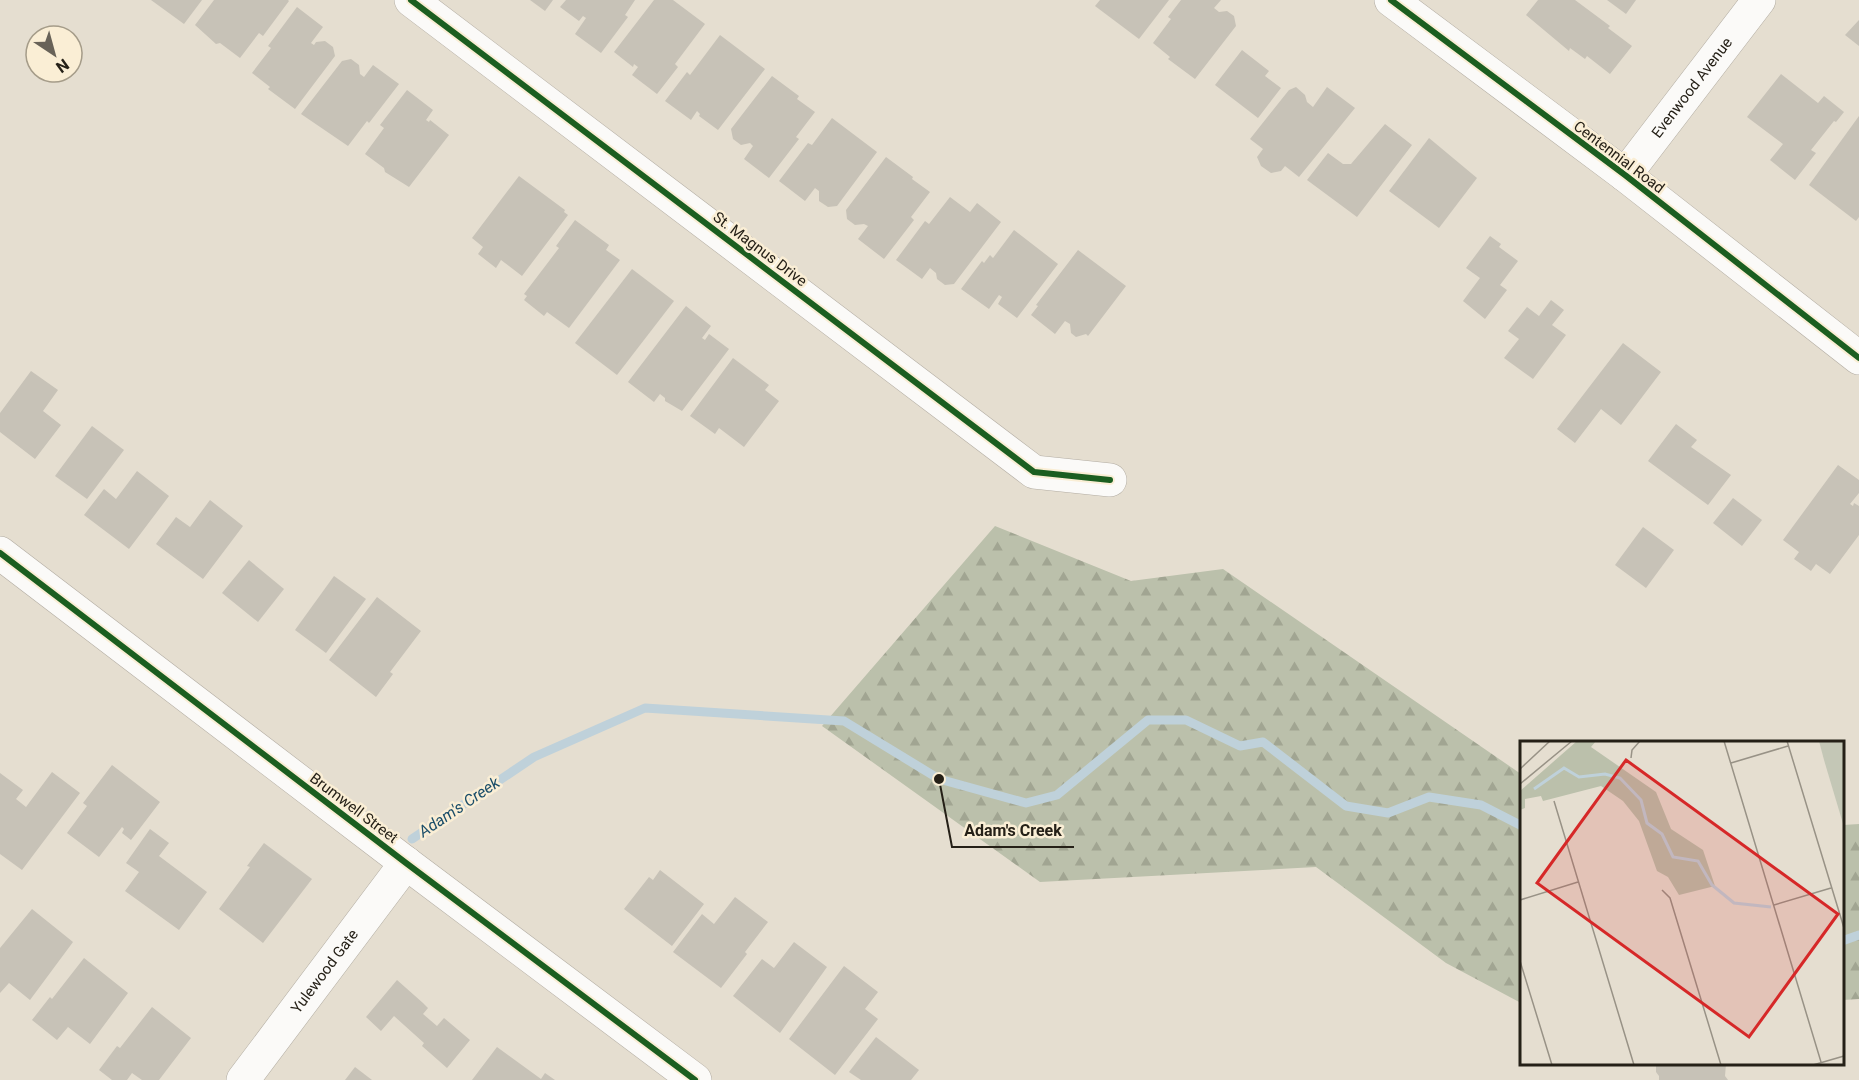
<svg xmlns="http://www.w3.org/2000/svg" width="1859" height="1080" font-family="Roboto,sans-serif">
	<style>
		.forest { fill: url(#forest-firs) }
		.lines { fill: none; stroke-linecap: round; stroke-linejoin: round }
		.stream { stroke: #bfd1da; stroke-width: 9 }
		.building { fill: #c7c2b7 }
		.minor-casing { stroke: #b2aca2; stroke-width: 34 }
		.minor { stroke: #fbfaf8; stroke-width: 33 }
		.cycleway-casing { stroke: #faeed5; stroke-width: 10 }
		.cycleway { stroke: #1b5e20; stroke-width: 6 }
		.labels { text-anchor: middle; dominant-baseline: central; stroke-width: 5; stroke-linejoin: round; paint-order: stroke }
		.street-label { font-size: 15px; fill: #252017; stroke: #faeed5 }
		.water-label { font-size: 16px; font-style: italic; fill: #1a4d69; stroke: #faeed5 }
		.inset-river { fill: none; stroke: #bfd1da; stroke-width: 3 }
		.inset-road { fill: none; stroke: #989286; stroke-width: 1.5 }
		.view { fill: #d62828; fill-opacity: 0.15; stroke: #d62828; stroke-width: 3 }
		.inset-edge { fill: none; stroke: #252017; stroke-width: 3 }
		.leader { fill: none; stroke: #252017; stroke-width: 2 }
		.callout-dot { fill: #252017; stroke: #faeed5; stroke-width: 2 }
		.callout-label { font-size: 16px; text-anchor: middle; font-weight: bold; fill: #252017; stroke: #faeed5; stroke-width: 5; stroke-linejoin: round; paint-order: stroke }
	</style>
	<defs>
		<pattern id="forest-firs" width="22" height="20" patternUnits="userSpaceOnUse" patternTransform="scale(1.5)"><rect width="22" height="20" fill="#bbc0ab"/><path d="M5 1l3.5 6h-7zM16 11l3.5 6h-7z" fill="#a1a592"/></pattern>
	</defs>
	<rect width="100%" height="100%" fill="#e5ded0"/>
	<g class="forest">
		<path d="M995,526L1131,581L1223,569L1521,774V1003L1446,963L1316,867L1040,882L822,726Z"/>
		<path d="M1859,824V999L1843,1000V825Z"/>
	</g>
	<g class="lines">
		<g class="stream">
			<path d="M412,839L534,757L645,708L844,721L939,779L1026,803L1057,795L1148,720H1186L1240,746L1263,742L1346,806L1388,813L1429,797L1481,805L1522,826"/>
			<path d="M1842,941L1859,935"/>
		</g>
	</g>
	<g class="building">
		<path d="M151,0H202L184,24Z"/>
		<path d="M214,0H288L289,1L263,36L259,33L240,58L220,43L216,44L195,25Z"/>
		<path d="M530,0H553L545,11Z"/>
		<path d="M566,0H635L625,15L628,17L601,53L575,34L586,18L583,16L579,21L560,7Z"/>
		<path d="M654,0H673L705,24L675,64L678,67L657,94L632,75L638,67L634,64L633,67L614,52Z"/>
		<path d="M1100,0H1169L1139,39L1095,6Z"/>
		<path d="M1181,0H1221L1214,8L1219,12L1227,11L1234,16L1236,26L1195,79L1168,59L1170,57L1153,43L1171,19L1168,17Z"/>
		<path d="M1538,0H1575L1610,26L1608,28L1632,46L1610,74L1587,56L1585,59L1570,48L1569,51L1526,15Z"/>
		<path d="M1607,0H1636L1626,14Z"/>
		<path d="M297,7L323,27L311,43L314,45L316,42L325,41L333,47L335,56L295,109L268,89L270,87L252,73L271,48L268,46Z"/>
		<path d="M1859,20V46L1845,35Z"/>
		<path d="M720,35L765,69L718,130L699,116L700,114L697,111L691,120L665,101L687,72L690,75Z"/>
		<path d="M1242,50L1269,71L1265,76L1281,88L1258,118L1215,85Z"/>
		<path d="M351,59L359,65L360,74L364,77L373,65L399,84L369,123L367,121L348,146L301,114L342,61Z"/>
		<path d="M1781,74L1818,103L1824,96L1844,112L1836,122L1834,121L1811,150L1816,153L1795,180L1770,160L1783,144L1747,117Z"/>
		<path d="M772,76L799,96L797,99L815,112L796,137L799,139L769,178L744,159L753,146L750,143L741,145L733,139L731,129Z"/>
		<path d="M1296,87L1305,95L1307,102L1313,107L1327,87L1355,108L1299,177L1285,166L1281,171L1271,173L1261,166L1257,157L1263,149L1250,139L1289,90Z"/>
		<path d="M407,90L433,110L426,120L429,122L430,120L449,135L409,187L385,172L384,168L365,154L384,128L380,125Z"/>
		<path d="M1859,116V217L1856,221L1809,185Z"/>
		<path d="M832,118L877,152L837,206L828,207L819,201V191L815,188L805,201L779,181L808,143L812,145Z"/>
		<path d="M1385,124L1412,145L1357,217L1307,180L1328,153L1343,164H1351Z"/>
		<path d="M1429,138L1477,178L1439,228L1389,191Z"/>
		<path d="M886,157L913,177L912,179L930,192L911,217L914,220L884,259L858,239L868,226L864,224L855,225L847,219L846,210Z"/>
		<path d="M519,176L565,210L564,212L568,215L522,276L501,260L496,268L478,254L483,247L472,238Z"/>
		<path d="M950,197L970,212L977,203L1001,222L954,284L945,285L937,279L936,273L930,268L922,279L896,260L925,221L929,224Z"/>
		<path d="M575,220L609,245L606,250L620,260L569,328L547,312L544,316L524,300L527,296L524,294L559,248L556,246Z"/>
		<path d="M1014,230L1058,264L1017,318L998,304L1002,297L999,295L989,309L961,289L982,261L984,263L990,255L993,258Z"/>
		<path d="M1490,236L1501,244L1499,247L1518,261L1500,285L1507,290L1485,319L1463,301L1480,278L1466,268Z"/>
		<path d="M1078,250L1126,286L1088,336L1086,334L1076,337L1071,333L1070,324L1065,321L1055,334L1031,315L1038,306L1036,305Z"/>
		<path d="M632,269L674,301L617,375L575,343Z"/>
		<path d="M1551,300L1564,310L1552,325L1566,335L1533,379L1504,358L1519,339L1508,331L1527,307L1539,316Z"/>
		<path d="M686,306L711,326L702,338L705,340L709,334L729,349L682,411L665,401V398L660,394L654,402L628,382Z"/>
		<path d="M1623,343L1661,372L1621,425L1601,409L1575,443L1557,429Z"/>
		<path d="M733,358L769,385L765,390L779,401L744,447L719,428L715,434L690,416Z"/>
		<path d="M31,371L58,390L43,411L61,425L35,459L0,432V413Z"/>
		<path d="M1676,424L1697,440L1691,447L1731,475L1708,505L1648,461Z"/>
		<path d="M92,426L124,450L87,499L55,476Z"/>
		<path d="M1838,465L1859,480V493L1850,504L1853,506L1854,503L1859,506V535L1830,574L1816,564L1811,571L1794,559L1799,552L1783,540Z"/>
		<path d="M137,471L169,496L129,549L84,515L104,489L116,499Z"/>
		<path d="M1733,498L1762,520L1742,546L1713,523Z"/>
		<path d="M210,500L243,526L203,579L156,544L176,517L190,527Z"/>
		<path d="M1643,527L1674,550L1646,588L1615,565Z"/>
		<path d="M249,560L284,589L258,622L222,593Z"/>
		<path d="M334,576L366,599L326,653L295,630Z"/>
		<path d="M377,597L421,631L390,672L393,674L376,697L329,660Z"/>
		<path d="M112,765L160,802L131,840L122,833L124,829L122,827L99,857L67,833L87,806L83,803Z"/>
		<path d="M52,772L80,793L22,870L0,854V773L23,790L16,799L26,807Z"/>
		<path d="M150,829L169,843L159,856L207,892L179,930L125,891L139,872L126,863Z"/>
		<path d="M264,843L312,879L263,943L219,909L250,867L247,866Z"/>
		<path d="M660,870L704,904L672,946L624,909L649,877L653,880Z"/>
		<path d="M735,897L768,922L745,952L747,954L721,988L673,952L702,914L714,924Z"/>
		<path d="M32,909L73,942L30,1000L9,983L0,993V948Z"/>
		<path d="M794,942L827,967L780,1033L733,996L762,959L774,968Z"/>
		<path d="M84,958L128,993L90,1044L68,1027L57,1040L32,1020L50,997L52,999Z"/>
		<path d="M844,966L878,992L865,1009L878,1019L835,1075L789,1039Z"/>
		<path d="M397,980L423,1003L428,1008L423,1014L437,1026L444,1018L470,1040L447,1068L422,1046L424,1043L394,1016L381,1031L366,1017Z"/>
		<path d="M152,1007L191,1038L159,1080H142L132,1073L127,1080H112L99,1070L117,1046L120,1048Z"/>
		<path d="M876,1037L919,1070L911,1080H861L849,1072Z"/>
		<path d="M497,1047L541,1079L545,1073L555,1080H472Z"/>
		<path d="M1656,1064H1726L1725,1076L1728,1080H1659V1076L1656,1072Z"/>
		<path d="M355,1067L372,1080H345Z"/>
	</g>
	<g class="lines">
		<defs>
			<g id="minor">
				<path d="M411,0L1034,472L1110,480"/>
				<path d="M1391,0L1625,175L1859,358"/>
				<path id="s1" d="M1625,175L1759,0"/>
				<path d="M0,553L406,863L695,1080"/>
				<path id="s2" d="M243,1080L406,863"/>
			</g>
		</defs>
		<use href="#minor" class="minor-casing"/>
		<use href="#minor" class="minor"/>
		<defs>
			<g id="cycleway">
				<path d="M411,0L1034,472L1110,480"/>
				<path d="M1391,0L1625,175L1859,358"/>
				<path d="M0,553L406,863L695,1080"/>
			</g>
		</defs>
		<use href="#cycleway" class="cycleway-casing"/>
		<use href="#cycleway" class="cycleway"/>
	</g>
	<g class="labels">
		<g class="street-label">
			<text stroke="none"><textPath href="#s1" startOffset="110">Evenwood Avenue</textPath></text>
			<text transform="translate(1619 157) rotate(37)">Centennial Road</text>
			<text transform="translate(760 249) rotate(37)">St. Magnus Drive</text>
			<text transform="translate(354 808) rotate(37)">Brumwell Street</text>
			<text stroke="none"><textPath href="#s2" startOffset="136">Yulewood Gate</textPath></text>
		</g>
		<g class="water-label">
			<text transform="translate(459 807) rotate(-34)">Adam's Creek</text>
		</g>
	</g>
	<g transform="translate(1520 741)">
		<rect width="324" height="324" fill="#e5ded0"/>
		<path d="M57,0H76L71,6L136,51L151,88L183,109L195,145L159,154L148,136L137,130L119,80L103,60L81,45L23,60L21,55L5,58V67L0,69V50Z" fill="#bbc0ab"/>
		<path d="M299,0H324V86L304,19Z" fill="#c4c7b6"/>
		<path class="inset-river" d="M14,48L44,27L59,36L85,33L100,37L121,59L127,82L142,93L153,116L178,120L192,144L214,162L251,166"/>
		<path class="inset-road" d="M204,0L301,321M267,0L324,187M111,17L112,9L120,0M211,22L268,5M0,28L30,0M0,43L52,0M34,60L114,324M142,149L150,157L201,324M0,159L58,141M254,164L311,147M0,220L32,324M293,324L324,315"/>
		<path class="view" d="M106,19L318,173L229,296L17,142Z"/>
		<rect width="324" height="324" class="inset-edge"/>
	</g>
	<path class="leader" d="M939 779L952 847H1074"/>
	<circle class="callout-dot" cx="939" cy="779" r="6"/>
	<g class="callout-label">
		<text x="1013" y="836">Adam's Creek</text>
	</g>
	<g transform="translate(54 54) rotate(144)"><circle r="28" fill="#faeed5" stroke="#a59c89" stroke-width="1.5"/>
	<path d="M0-4.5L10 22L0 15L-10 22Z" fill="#686258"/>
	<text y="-9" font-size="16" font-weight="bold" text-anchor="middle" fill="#252017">N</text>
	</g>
</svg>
